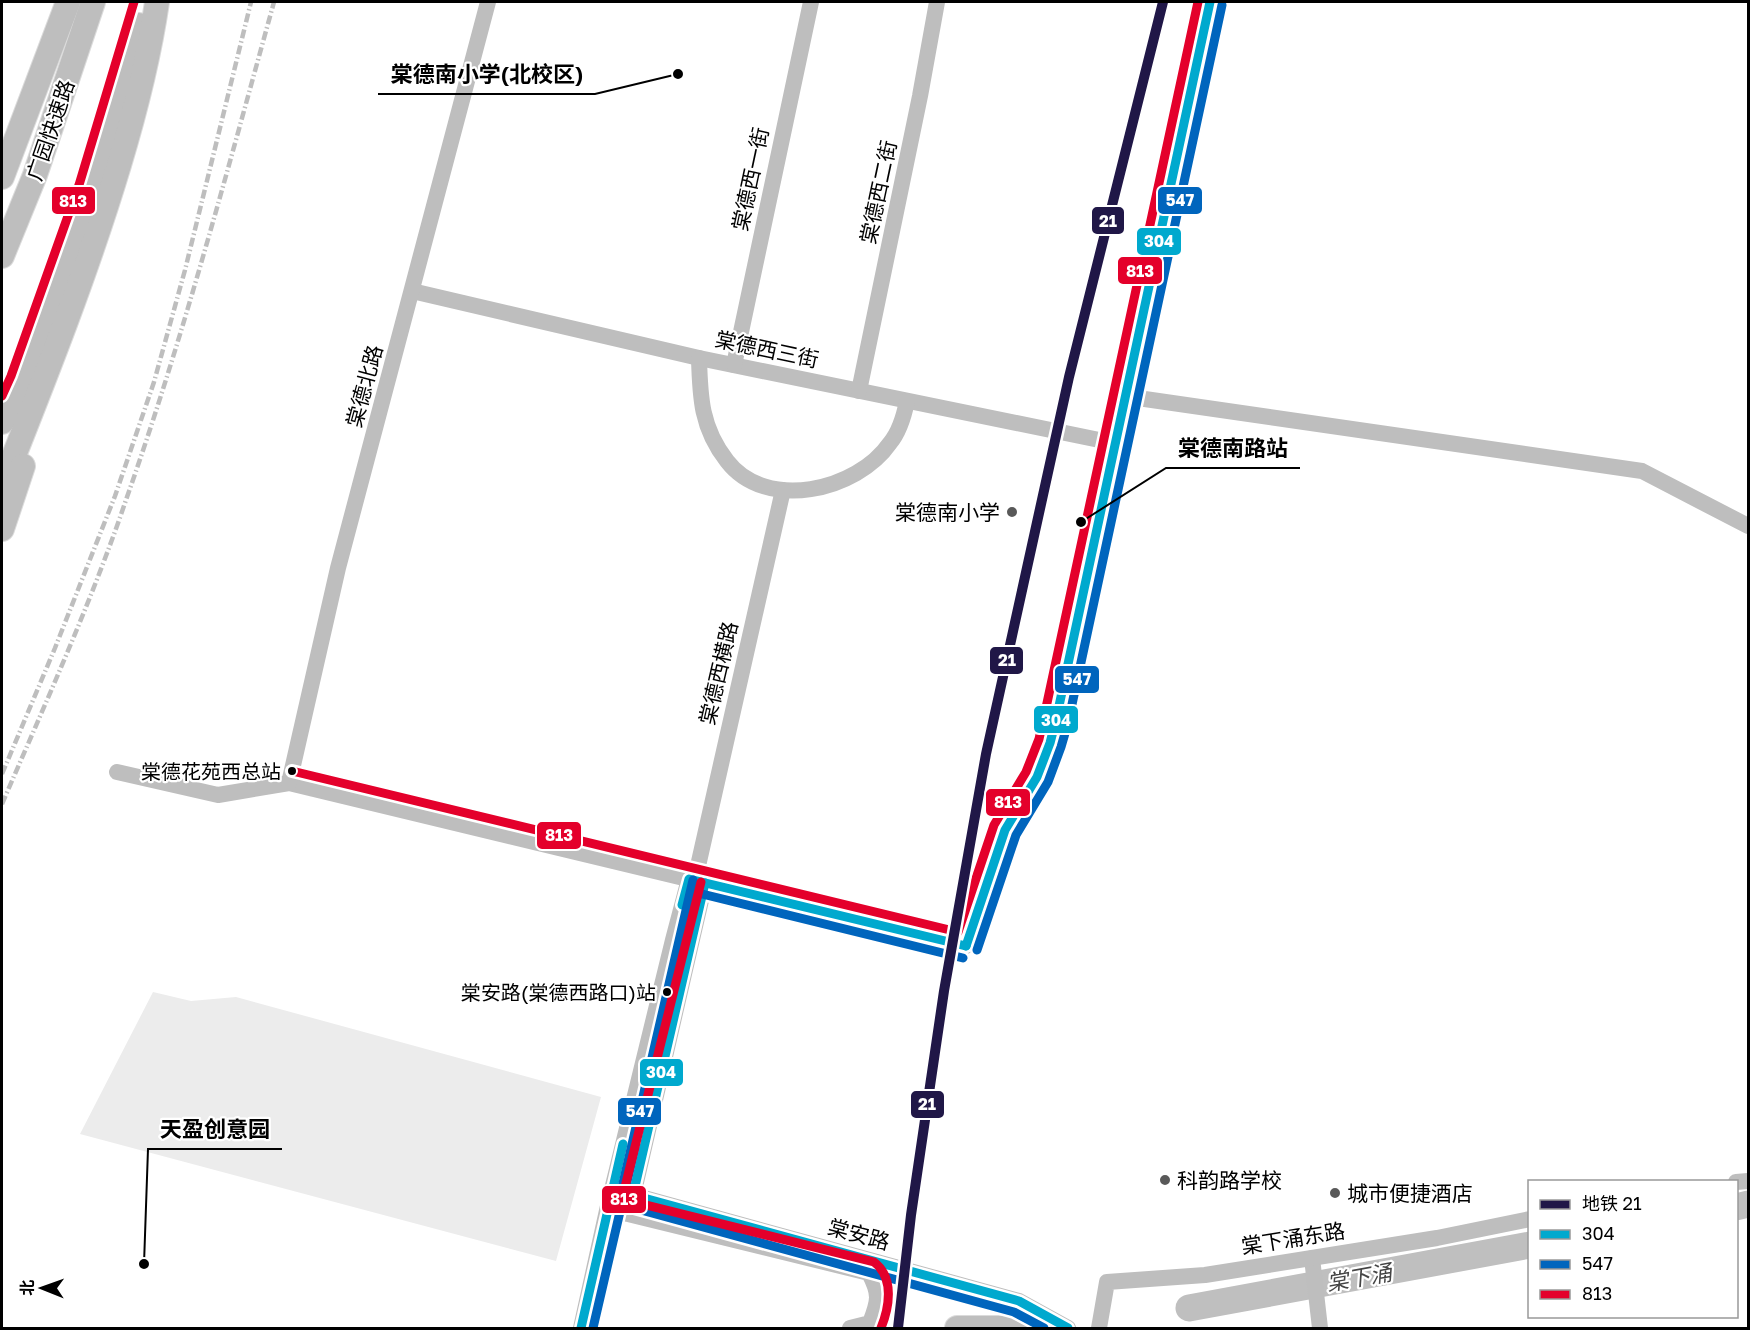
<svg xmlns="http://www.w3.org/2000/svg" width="1750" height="1330" font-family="'Golos Text','Noto Sans SC',sans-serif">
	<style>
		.green { fill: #ececec }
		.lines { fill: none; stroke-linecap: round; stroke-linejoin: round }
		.river { stroke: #bfbfbf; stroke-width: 27 }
		.highway-casing { stroke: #dbdbdb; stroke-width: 26 }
		.minor { stroke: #bebebe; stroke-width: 16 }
		.highway { stroke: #bebebe; stroke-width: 24 }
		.rail { stroke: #bebebe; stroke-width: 4.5; stroke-dasharray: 9 3 1.5 3; stroke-linecap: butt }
		.bus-1-casing { stroke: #fff; stroke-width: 14 }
		.bus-2-casing { stroke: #fff; stroke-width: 14 }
		.bus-3-casing { stroke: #fff; stroke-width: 14 }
		.bus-1 { stroke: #00a9ce; stroke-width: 9 }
		.bus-2 { stroke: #0065bd; stroke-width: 9 }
		.bus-3 { stroke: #e4002b; stroke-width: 9 }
		.metro-1-casing { stroke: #fff; stroke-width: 15 }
		.metro-1 { stroke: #201747; stroke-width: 10 }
		.poi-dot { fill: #595959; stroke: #fff; stroke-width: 2 }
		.bus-dot { fill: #000; stroke: #fff; stroke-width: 2 }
		.labels { text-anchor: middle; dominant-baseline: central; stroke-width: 4.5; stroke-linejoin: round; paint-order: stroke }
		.bus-label { font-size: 20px; fill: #000; stroke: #fff; text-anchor: end }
		.street-label { font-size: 21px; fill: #000; stroke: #fff }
		.poi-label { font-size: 21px; fill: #000; stroke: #fff; text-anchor: start }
		.water-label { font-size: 22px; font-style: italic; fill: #444; stroke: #fff }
		.leader { fill: none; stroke: #000; stroke-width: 2 }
		.callout-dot { fill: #000; stroke: #fff; stroke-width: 2 }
		.callout-label { font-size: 22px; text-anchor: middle; font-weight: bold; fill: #000; stroke: #fff; stroke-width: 4.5; stroke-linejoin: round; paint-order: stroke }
		.line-badge { stroke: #fff; stroke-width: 2 }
		.badge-label { font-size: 16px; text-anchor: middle; font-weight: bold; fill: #fff }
	</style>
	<rect width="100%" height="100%" fill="#fff"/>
	<path class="green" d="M153,992L191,1001L236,997L601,1097L556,1261L80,1134Z"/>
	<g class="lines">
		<g class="river">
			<path d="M1736,1207L1748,1204"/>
			<path d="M1189,1308L1530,1245"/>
		</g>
		<defs>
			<g id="highway">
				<path d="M2,177L68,2"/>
				<path d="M2,256L35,175L93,2"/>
				<path d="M2,422L22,381L90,189L139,25"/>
				<path d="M2,486C44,380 86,275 119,165C135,112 149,57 157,2"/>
				<path d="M2,529L23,466"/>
				<path d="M957,1328H1028"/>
			</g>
		</defs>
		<use href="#highway" class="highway-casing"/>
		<g class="minor">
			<path d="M412,291L699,358L1114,443"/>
			<path d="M699,358C700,397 701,428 727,461C766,512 857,491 890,443C900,431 904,416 907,401"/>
			<path d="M734,365L811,2"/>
			<path d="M859,391L920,96L937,2"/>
			<path d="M1124,396L1642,471L1748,526"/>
			<path d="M117,772L218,795L289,783L966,946L1005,830L1037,777L1050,743L1056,720L1114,443L1210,2"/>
			<path d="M289,783L338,568L488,2"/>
			<path d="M1736,1182L1748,1181"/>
			<path d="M631,1204L705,883"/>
			<path d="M608,1206L633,1195L1019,1301L1068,1328"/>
			<path d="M608,1206L628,1214L869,1273C880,1294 879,1300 870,1323L850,1328"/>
			<path d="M1312,1258L1320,1328"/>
			<path d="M581,1328L608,1206L673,940L689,879L698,866L783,490"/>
			<path d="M1099,1328L1107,1282L1205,1275L1437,1238L1530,1219"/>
		</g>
		<use href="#highway" class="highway"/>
		<g class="rail">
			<path d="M2,774L55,648L115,496L154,382L185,270L251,2"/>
			<path d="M2,804C45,704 92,601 127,497C184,335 228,168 274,2"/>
		</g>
		<defs>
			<g id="bus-1">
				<path d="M705,883L633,1195L1019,1301L1068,1328"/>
				<path d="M682,905L689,879L966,946"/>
				<path d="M966,946L1005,830L1037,777L1050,743L1056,720L1210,2"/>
				<path d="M581,1328L623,1144"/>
			</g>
			<g id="bus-2">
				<path d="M693,880L621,1192L623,1202L630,1207L1014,1312L1044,1328"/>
				<path d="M694,908L698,893L963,958"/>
				<path d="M977,950L1016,835L1048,782L1061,747L1068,723L1222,5"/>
				<path d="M593,1328L635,1147"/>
			</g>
			<g id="bus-3">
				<path d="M2,396L11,376L79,185L134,2"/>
				<path d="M292,771L958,932L994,825L1026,772L1039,739L1044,717L1198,2"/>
				<path d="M701,882L622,1199L874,1262C895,1278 889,1308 881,1328"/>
			</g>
		</defs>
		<use href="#bus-1" class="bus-1-casing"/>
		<use href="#bus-2" class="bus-2-casing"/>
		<use href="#bus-3" class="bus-3-casing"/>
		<use href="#bus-1" class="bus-1"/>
		<use href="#bus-2" class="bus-2"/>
		<use href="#bus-3" class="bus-3"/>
		<defs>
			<path id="metro-1" d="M898,1328L911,1215L944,991L986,754L1069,377L1163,2"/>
		</defs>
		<use href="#metro-1" class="metro-1-casing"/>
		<use href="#metro-1" class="metro-1"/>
	</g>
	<g class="poi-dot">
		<circle cx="1012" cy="512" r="6"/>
		<circle cx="1165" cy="1180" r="6"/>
		<circle cx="1335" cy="1193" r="6"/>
	</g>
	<g class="bus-dot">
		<circle cx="292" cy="771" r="5"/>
		<circle cx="667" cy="992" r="5"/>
	</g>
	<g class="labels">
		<g class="bus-label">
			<text x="281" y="771">棠德花苑西总站</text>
			<text x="656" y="992">棠安路(棠德西路口)站</text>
		</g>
		<g class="street-label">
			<text transform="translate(50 130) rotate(-71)">广园快速路</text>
			<text transform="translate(750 179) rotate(-78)">棠德西一街</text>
			<text transform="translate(878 192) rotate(-78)">棠德西二街</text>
			<text transform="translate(767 349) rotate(12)">棠德西三街</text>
			<text transform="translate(364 386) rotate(-75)">棠德北路</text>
			<text transform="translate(718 673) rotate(-77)">棠德西横路</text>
			<text transform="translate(859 1234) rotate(15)">棠安路</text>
			<text transform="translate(1293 1238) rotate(-9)">棠下涌东路</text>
		</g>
		<g class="poi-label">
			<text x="1000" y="512" text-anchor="end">棠德南小学</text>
			<text x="1177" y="1180">科韵路学校</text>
			<text x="1347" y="1193">城市便捷酒店</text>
		</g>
		<g class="water-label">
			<text transform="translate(1359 1277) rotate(-10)">棠下涌</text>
		</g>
	</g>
	<path class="leader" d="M678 74L595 94H378M1081 522L1166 468H1300M144 1264L148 1149H282"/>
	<g class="callout-dot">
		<circle cx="678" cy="74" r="6"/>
		<circle cx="1081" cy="522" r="6"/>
		<circle cx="144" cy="1264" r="6"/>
	</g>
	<g class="callout-label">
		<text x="487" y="82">棠德南小学(北校区)</text>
		<text x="1233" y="456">棠德南路站</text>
		<text x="215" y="1137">天盈创意园</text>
	</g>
	<g class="line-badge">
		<rect x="1157" y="186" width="46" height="29" rx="6" fill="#0065bd"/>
		<rect x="51" y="186" width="45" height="29" rx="6" fill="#e4002b"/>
		<rect x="1091" y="206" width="34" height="29" rx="6" fill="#201747"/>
		<rect x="1136" y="227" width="46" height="29" rx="6" fill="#00a9ce"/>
		<rect x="1117" y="256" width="46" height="29" rx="6" fill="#e4002b"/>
		<rect x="989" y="646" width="35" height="29" rx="6" fill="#201747"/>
		<rect x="1054" y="665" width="46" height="29" rx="6" fill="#0065bd"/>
		<rect x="1033" y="705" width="46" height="29" rx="6" fill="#00a9ce"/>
		<rect x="985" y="788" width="46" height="29" rx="6" fill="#e4002b"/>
		<rect x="536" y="821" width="46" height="29" rx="6" fill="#e4002b"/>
		<rect x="639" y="1058" width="45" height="29" rx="6" fill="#00a9ce"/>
		<rect x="910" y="1090" width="35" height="29" rx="6" fill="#201747"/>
		<rect x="617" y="1097" width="45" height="29" rx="6" fill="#0065bd"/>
		<rect x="601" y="1185" width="46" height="29" rx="6" fill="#e4002b"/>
	</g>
	<g class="badge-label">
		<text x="1180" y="206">547</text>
		<text x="73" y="207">813</text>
		<text x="1108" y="227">21</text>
		<text x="1159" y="247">304</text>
		<text x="1140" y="277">813</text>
		<text x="1007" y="666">21</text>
		<text x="1077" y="685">547</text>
		<text x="1056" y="726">304</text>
		<text x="1008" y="808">813</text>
		<text x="559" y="841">813</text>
		<text x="661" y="1078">304</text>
		<text x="927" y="1110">21</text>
		<text x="640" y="1117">547</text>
		<text x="624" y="1205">813</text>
	</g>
	<rect width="1750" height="1330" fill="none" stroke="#000000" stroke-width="6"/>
	<rect x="1528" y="1180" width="210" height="138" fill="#ffffff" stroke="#999999" stroke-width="1.5"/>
	<rect x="1540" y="1200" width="30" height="9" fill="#201747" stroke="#999999" stroke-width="1.5"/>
	<text x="1582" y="1210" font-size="18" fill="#000000">地铁 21</text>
	<rect x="1540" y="1230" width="30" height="9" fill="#00a9ce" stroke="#999999" stroke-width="1.5"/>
	<text x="1582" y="1240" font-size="18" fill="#000000">304</text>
	<rect x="1540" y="1260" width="30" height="9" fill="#0065bd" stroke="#999999" stroke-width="1.5"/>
	<text x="1582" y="1270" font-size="18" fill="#000000">547</text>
	<rect x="1540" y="1290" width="30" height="9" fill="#e4002b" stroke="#999999" stroke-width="1.5"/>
	<text x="1582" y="1300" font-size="18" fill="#000000">813</text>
	<g transform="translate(42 1288) rotate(271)" stroke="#ffffff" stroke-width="4.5" paint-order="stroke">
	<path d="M0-4.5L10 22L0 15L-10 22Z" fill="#000000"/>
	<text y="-9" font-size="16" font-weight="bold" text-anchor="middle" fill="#000000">北</text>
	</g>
</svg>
